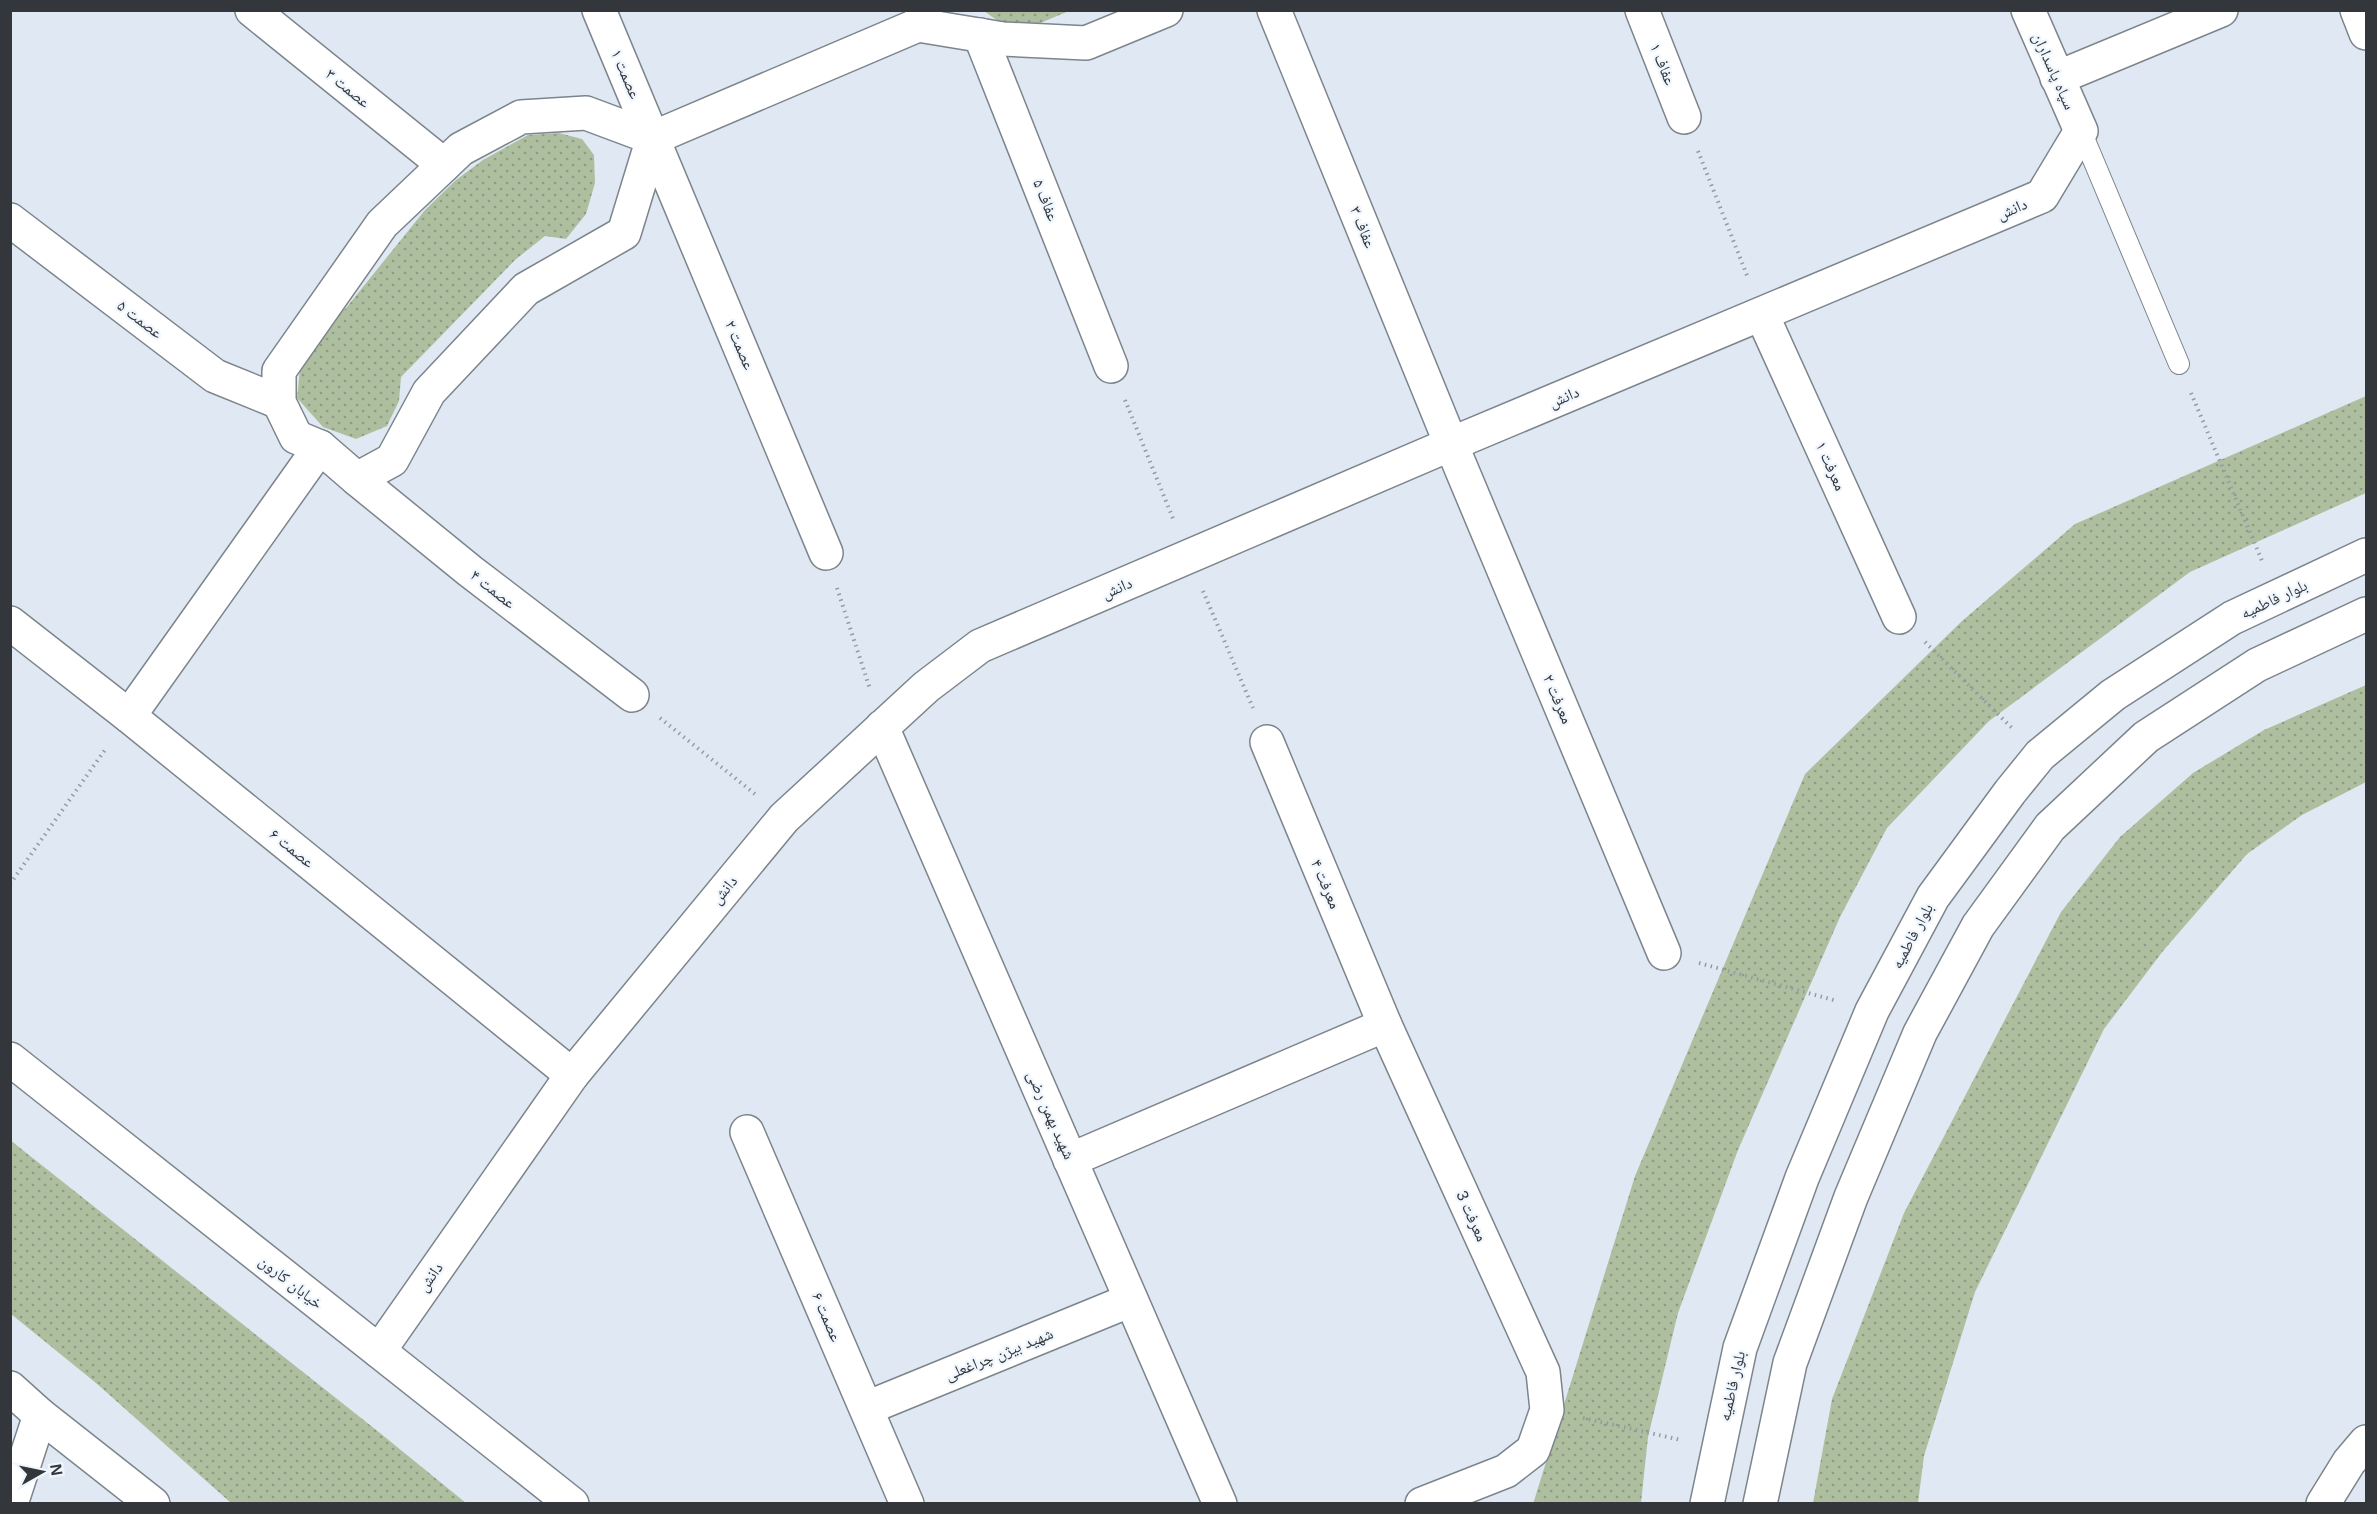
<svg xmlns="http://www.w3.org/2000/svg" width="2377" height="1514" font-family="Helvetica,'Noto Naskh Arabic',sans-serif">
	<style>
		.grass { fill: url(#grass-dots) }
		.lines { fill: none; stroke-linecap: round; stroke-linejoin: round }
		.service-casing { stroke: #7c848c; stroke-width: 22 }
		.minor-casing { stroke: #7c848c; stroke-width: 36 }
		.tertiary-casing { stroke: #7c848c; stroke-width: 36 }
		.secondary-casing { stroke: #7c848c; stroke-width: 36 }
		.path { stroke: #959ba3; stroke-width: 4; stroke-dasharray: 1.5 4.5; stroke-linecap: butt }
		.service { stroke: #fff; stroke-width: 20 }
		.minor { stroke: #fff; stroke-width: 33 }
		.tertiary { stroke: #fff; stroke-width: 33 }
		.secondary { stroke: #fff; stroke-width: 33 }
		.labels { text-anchor: middle; dominant-baseline: central; stroke-width: 4.5; stroke-linejoin: round; paint-order: stroke }
		.street-label { font-size: 16px; fill: #33363a; stroke: #eff6fe }
	</style>
	<defs>
		<pattern id="grass-dots" width="8" height="8" patternUnits="userSpaceOnUse" patternTransform="scale(1.5)"><rect width="8" height="8" fill="#aebfa0"/><path d="M2 2h.1M6 6h.1" fill="none" stroke="#8e9c83" stroke-width="1.8" stroke-linecap="round"/></pattern>
	</defs>
	<rect width="100%" height="100%" fill="#e0e9f3"/>
	<g class="grass">
		<path d="M984,11H1069L1038,24L1008,28Z"/>
		<path d="M559,133L582,139L594,155L595,183L586,214L566,239L545,236L515,260L401,377L399,401L387,426L356,439L323,427L297,398L300,369L315,336L346,308L425,210L456,180L483,160L528,135Z"/>
		<path d="M2366,396V493L2190,572L1989,721L1887,828L1840,917L1738,1150L1678,1313L1648,1437L1641,1503L1533,1504L1635,1176L1805,774L1962,621L2075,524Z"/>
		<path d="M2366,685V782L2302,815L2247,854L2163,951L2104,1029L1975,1292L1924,1456L1918,1503H1813L1832,1399L1904,1213L2061,912L2120,837L2193,773L2264,730Z"/>
		<path d="M10,1140L375,1429L466,1503H231L96,1383L11,1314Z"/>
	</g>
	<g class="lines">
		<defs>
			<path id="service" d="M2081,131L2179,364"/>
			<g id="minor">
				<path d="M252,10L444,165"/>
				<path d="M599,10L826,553"/>
				<path d="M926,10L918,25L1003,39L1086,43L1166,10"/>
				<path d="M1274,10L1451,444L1664,953"/>
				<path d="M1642,10L1684,117"/>
				<path d="M2357,10L2366,33"/>
				<path d="M980,35L1111,366"/>
				<path d="M2057,78L2221,10"/>
				<path d="M653,138L624,233L526,289L429,392L392,460L357,479L320,447L296,437L279,402V371L382,224L461,149L521,117L586,113L653,138L918,25"/>
				<path d="M10,220L215,376L279,402"/>
				<path d="M1762,315L1899,617"/>
				<path d="M357,479L470,571L632,695"/>
				<path d="M10,623L129,716L572,1075"/>
				<path d="M129,716L320,447"/>
				<path d="M882,727L1220,1504"/>
				<path d="M1267,742L1385,1025L1543,1372L1547,1410L1533,1450L1506,1471L1422,1504"/>
				<path d="M747,1132L907,1504"/>
				<path d="M1070,1160L1385,1025"/>
				<path d="M867,1408L1131,1300"/>
				<path d="M11,1504L40,1415"/>
				<path d="M2323,1504L2349,1462L2366,1442"/>
			</g>
			<g id="tertiary">
				<path d="M10,1059L572,1504"/>
				<path d="M379,1351L572,1075L784,818L926,687L980,646L1451,444L2042,196L2081,131L2028,10"/>
				<path d="M10,1388L40,1415L153,1504"/>
			</g>
			<g id="secondary">
				<path d="M1707,1504L1740,1348L1802,1178L1872,1011L1933,897L2010,792L2040,755L2113,695L2232,618L2366,555"/>
				<path d="M1760,1504L1790,1363L1851,1197L1920,1033L1978,926L2050,827L2146,737L2257,665L2366,614"/>
			</g>
		</defs>
		<use href="#service" class="service-casing"/>
		<use href="#minor" class="minor-casing"/>
		<use href="#tertiary" class="tertiary-casing"/>
		<use href="#secondary" class="secondary-casing"/>
		<g class="path">
			<path d="M1698,151L1748,278"/>
			<path d="M2191,393L2263,563"/>
			<path d="M1125,400L1174,521"/>
			<path d="M837,588L870,689"/>
			<path d="M1203,591L1253,708"/>
			<path d="M1925,642L2014,730"/>
			<path d="M660,718L755,794"/>
			<path d="M10,884L107,747"/>
			<path d="M1699,963L1837,1001"/>
			<path d="M1583,1418L1681,1440"/>
		</g>
		<use href="#service" class="service"/>
		<use href="#minor" class="minor"/>
		<use href="#tertiary" class="tertiary"/>
		<use href="#secondary" class="secondary"/>
	</g>
	<g class="labels">
		<g class="street-label">
			<text transform="translate(1663 64) rotate(68)">عفاف ۱</text>
			<text transform="translate(2054 71) rotate(66)">سپاه پاسداران</text>
			<text transform="translate(626 74) rotate(67)">عصمت ۱</text>
			<text transform="translate(348 88) rotate(39)">عصمت ۳</text>
			<text transform="translate(1046 200) rotate(68)">عفاف ۵</text>
			<text transform="translate(2012 209) rotate(-23)">دانش</text>
			<text transform="translate(1363 227) rotate(68)">عفاف ۳</text>
			<text transform="translate(140 319) rotate(37)">عصمت ۵</text>
			<text transform="translate(740 345) rotate(67)">عصمت ۲</text>
			<text transform="translate(1564 397) rotate(-23)">دانش</text>
			<text transform="translate(1831 466) rotate(66)">معرفت ۱</text>
			<text transform="translate(1117 588) rotate(-23)">دانش</text>
			<text transform="translate(493 589) rotate(38)">عصمت ۴</text>
			<text transform="translate(2274 599) rotate(-25)">بلوار فاطمیه</text>
			<text transform="translate(1558 699) rotate(67)">معرفت ۲</text>
			<text transform="translate(292 848) rotate(39)">عصمت ۶</text>
			<text transform="translate(1326 884) rotate(67)">معرفت ۴</text>
			<text transform="translate(724 890) rotate(-51)">دانش</text>
			<text transform="translate(1912 936) rotate(-62)">بلوار فاطمیه</text>
			<text transform="translate(1051 1115) rotate(66)">شهید بهمن رضی</text>
			<text transform="translate(1472 1216) rotate(66)">معرفت 3</text>
			<text transform="translate(430 1277) rotate(-55)">دانش</text>
			<text transform="translate(291 1282) rotate(38)">خیابان کارون</text>
			<text transform="translate(827 1317) rotate(67)">عصمت ۶</text>
			<text transform="translate(999 1354) rotate(-22)">شهید بیژن چراغعلی</text>
			<text transform="translate(1732 1386) rotate(-77)">بلوار فاطمیه</text>
		</g>
	</g>
	<rect width="2377" height="1514" fill="none" stroke="#33363a" stroke-width="24"/>
	<g transform="translate(42 1472) rotate(81)" stroke="#eff6fe" stroke-width="4.5" paint-order="stroke">
	<path d="M0-4.5L10 22L0 15L-10 22Z" fill="#33363a"/>
	<text y="-9" font-size="16" font-weight="bold" text-anchor="middle" fill="#33363a">N</text>
	</g>
</svg>
